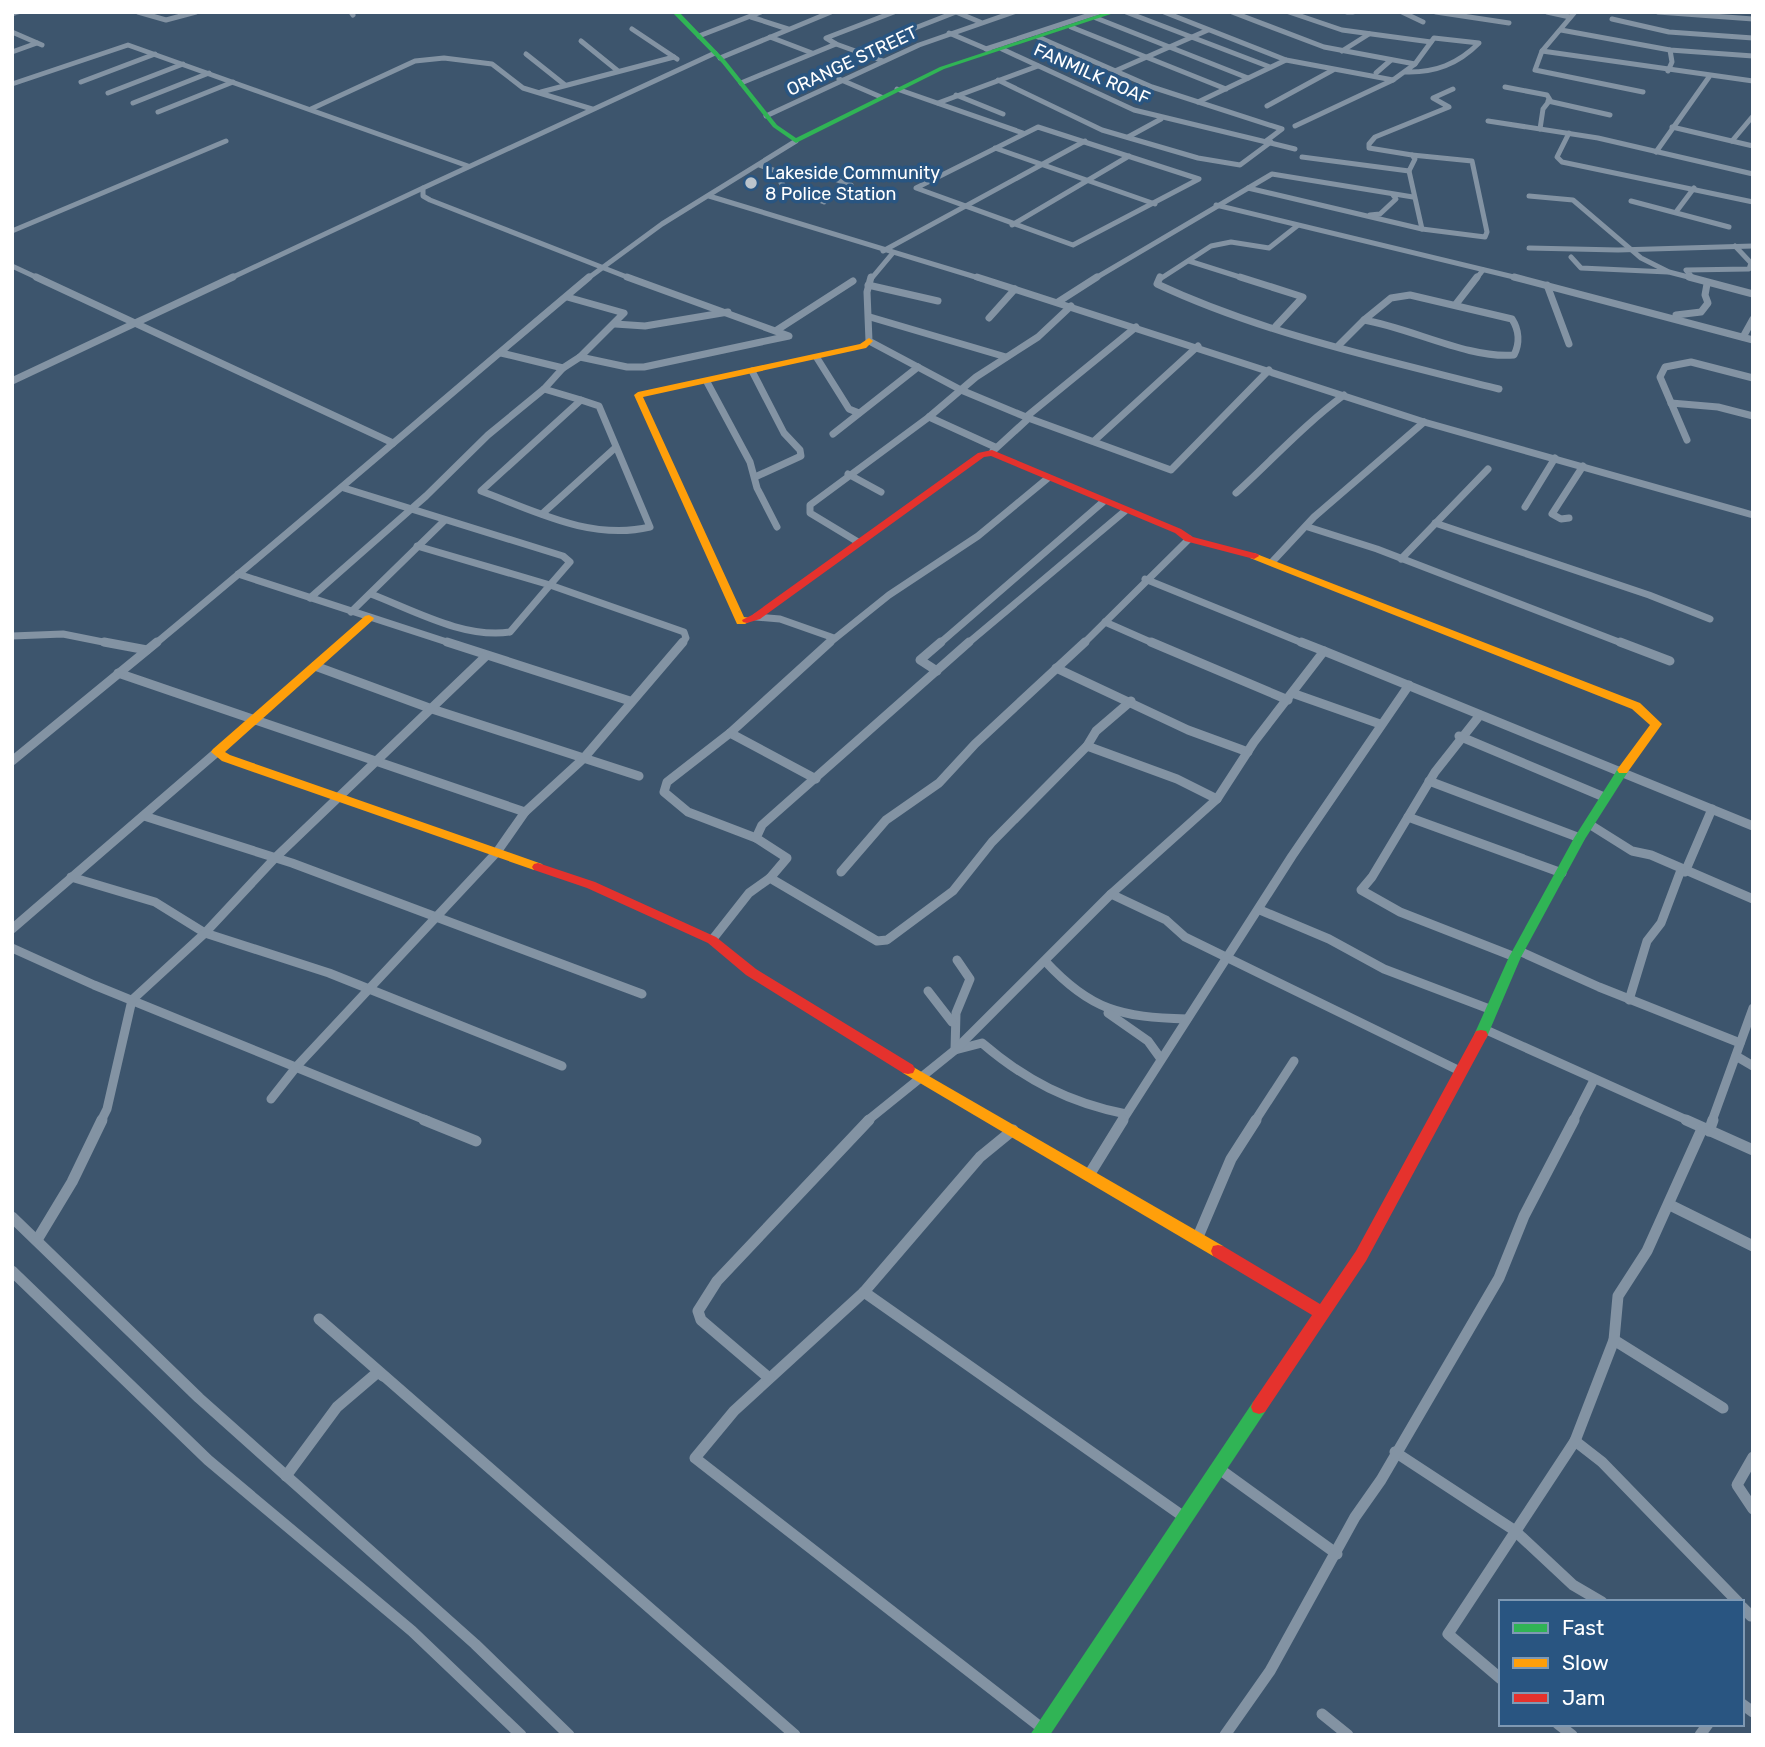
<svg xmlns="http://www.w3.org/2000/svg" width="1765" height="1747" font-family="Rubik,sans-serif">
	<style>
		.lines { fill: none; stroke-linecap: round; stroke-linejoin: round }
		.street-far3 { stroke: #8393a3; stroke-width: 5 }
		.street-far2 { stroke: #8393a3; stroke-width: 7 }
		.street-far1 { stroke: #8393a3; stroke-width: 9 }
		.street { stroke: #8393a3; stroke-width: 11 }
		.fast { fill: #30b455; fill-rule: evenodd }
		.slow { fill: #ff9f0a; fill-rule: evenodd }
		.jam { fill: #e5322d; fill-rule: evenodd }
		.poi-dot { fill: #bbc4cc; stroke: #295581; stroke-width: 2.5 }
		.labels { text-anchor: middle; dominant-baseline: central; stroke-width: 7; stroke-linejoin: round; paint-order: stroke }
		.far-street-label { font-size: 18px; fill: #fff; stroke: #295581 }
		.far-poi-label { font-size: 18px; fill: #fff; stroke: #295581; text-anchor: start }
	</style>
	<rect width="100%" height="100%" fill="#3d556d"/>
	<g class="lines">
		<g class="street-far3">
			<path d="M138,12L166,20L196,12"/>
			<path d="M351,12L353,15"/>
			<path d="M956,12L980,22"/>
			<path d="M1126,12L1270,67"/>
			<path d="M1164,12L1286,60L1393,80L1415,64L1434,38L1479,43C1458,64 1435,73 1405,72"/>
			<path d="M1232,12L1324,47L1415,64"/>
			<path d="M1289,12L1342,30L1431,42"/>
			<path d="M1347,12H1353"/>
			<path d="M1402,12L1423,22"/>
			<path d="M1436,12L1509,23"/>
			<path d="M1547,12L1570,17"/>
			<path d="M1575,12L1542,51L1535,70L1643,92"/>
			<path d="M1658,12L1753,19"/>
			<path d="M12,14L18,12"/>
			<path d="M751,17L788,29"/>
			<path d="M1096,18L1248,78"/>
			<path d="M1612,19L1669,32L1753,38"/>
			<path d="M1071,27L1226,89"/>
			<path d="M632,29L677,59"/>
			<path d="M1561,30L1670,50L1753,56"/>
			<path d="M12,32L42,45"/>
			<path d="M949,33L989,50"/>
			<path d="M699,36L761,12"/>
			<path d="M770,37L812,53"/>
			<path d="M1038,37L1152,87L1282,129L1266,141"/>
			<path d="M581,41L618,71"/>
			<path d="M836,44L883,61"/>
			<path d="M986,49L1099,12"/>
			<path d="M1002,49L1134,110L1295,149"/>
			<path d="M856,51L956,12"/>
			<path d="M1342,51L1369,34"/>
			<path d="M1542,51L1753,81"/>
			<path d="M12,52L37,43"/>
			<path d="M526,54L565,85"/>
			<path d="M720,58L831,12"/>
			<path d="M1115,71L1208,30"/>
			<path d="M1668,71L1672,62L1670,50"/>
			<path d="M1376,73L1391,60"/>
			<path d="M839,79L881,97"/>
			<path d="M998,80L1102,130L1198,158L1240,165L1271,142"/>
			<path d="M81,82L155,54"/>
			<path d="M741,83L836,44L826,38L894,12"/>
			<path d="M12,84L128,45L468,166"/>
			<path d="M1505,87L1547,95L1550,100L1543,109L1540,129"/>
			<path d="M897,89L1023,133"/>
			<path d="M541,92L674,57"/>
			<path d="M108,93L183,64"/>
			<path d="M956,95L1003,114"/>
			<path d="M1548,101L1610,115"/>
			<path d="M1198,102L1286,60"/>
			<path d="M133,103L209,73"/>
			<path d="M938,103L1038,66"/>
			<path d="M1267,106L1333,70"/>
			<path d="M311,109L415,61L444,58L492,64L523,88L592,109"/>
			<path d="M158,112L233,82"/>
			<path d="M766,116L919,45L1014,12"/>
			<path d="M1488,121L1598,138L1753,174"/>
			<path d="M1295,126L1393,80"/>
			<path d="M1038,127L1199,179L1073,245L916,188Z"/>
			<path d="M1672,127L1753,146"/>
			<path d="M1569,133L1557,157L1562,162L1753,202"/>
			<path d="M1128,137L1161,119"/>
			<path d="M1732,141L1753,116"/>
			<path d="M995,148L1155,204"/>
			<path d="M1656,152L1709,77"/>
			<path d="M1302,157L1409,171L1415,159L1412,155L1369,148V144L1375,137L1449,107L1433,98L1453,89"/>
			<path d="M759,165L785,174L812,171L851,185"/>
			<path d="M1409,171L1422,229"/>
			<path d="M787,174L781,183L784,186L824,202"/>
			<path d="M1248,188L1422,229L1485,237L1487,232L1472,161L1412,155"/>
			<path d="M709,196L982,279"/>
			<path d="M1529,196L1573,200L1641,258L1669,272L1696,279"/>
			<path d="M1631,201L1729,227"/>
			<path d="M1216,205L1522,279"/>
			<path d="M1676,212L1694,188"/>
			<path d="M1370,215L1380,214L1396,199L1393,195"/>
			<path d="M1012,225L1129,156"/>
			<path d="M12,231L226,141"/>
			<path d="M1529,248L1618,250L1753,246"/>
			<path d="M883,251L1085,141"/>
			<path d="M1571,257L1581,268L1668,272"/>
			<path d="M1189,261L1246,279"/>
			<path d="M12,266L40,279"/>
			<path d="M1692,277L1686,270L1749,269L1751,263L1735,246"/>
			<path d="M229,279L423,188"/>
			<path d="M587,279L662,224L796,141"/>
			<path d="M632,279L430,200L423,196V188L715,53"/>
			<path d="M871,279L892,254"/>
			<path d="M1094,279L1272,174L1413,197"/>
			<path d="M1160,279L1211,246L1231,242L1269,248L1297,226"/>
			<path d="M1476,279L1483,270"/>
		</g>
		<g class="street-far2">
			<path d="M36,277L393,443"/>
			<path d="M871,277L867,292L869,341L961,390L1026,417"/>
			<path d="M977,277L1424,422L1753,515"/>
			<path d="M1160,277L1157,284C1264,334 1385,360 1499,389"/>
			<path d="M1240,277L1303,297L1276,326"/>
			<path d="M1514,277L1753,340"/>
			<path d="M1689,277L1753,294"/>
			<path d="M868,285L938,301"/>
			<path d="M1547,285L1569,344"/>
			<path d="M1410,295L1512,319C1519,330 1520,343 1514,355C1469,359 1411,328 1364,320L1391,298Z"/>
			<path d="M1058,302L1097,277"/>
			<path d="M1456,304L1477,277"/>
			<path d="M1676,315L1701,312L1708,303L1705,295L1707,284"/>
			<path d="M870,317L1006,357"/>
			<path d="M989,318L1015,289"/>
			<path d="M615,324L645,326L728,312"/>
			<path d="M777,330L853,281"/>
			<path d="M1743,337L1753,319"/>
			<path d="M1339,345L1364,320"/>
			<path d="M501,353L563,368L580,357L624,313L567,297"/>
			<path d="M580,357L627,367H644L789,336L627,277"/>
			<path d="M817,358L849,409L859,413"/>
			<path d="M752,371L784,433L800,450L801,456L755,477"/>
			<path d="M12,381L233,277"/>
			<path d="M707,382L750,462L757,488L777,527"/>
			<path d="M544,389L581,400"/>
			<path d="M581,400L599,406L650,527C591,541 535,511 481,491Z"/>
			<path d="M1671,403L1718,407L1753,416"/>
			<path d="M929,417L995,447"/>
			<path d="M1026,417L1136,327"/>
			<path d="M1031,419L1171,470L1269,370"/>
			<path d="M833,434L918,367"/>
			<path d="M1687,440L1660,377L1665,367L1691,362L1753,378"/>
			<path d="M1094,441L1198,346"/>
			<path d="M993,451L1029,418"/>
			<path d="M848,474L881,492"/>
			<path d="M344,488L563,556L570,562L550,585L684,632L686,638L681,644"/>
			<path d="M1236,493C1272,460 1305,424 1344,395"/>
			<path d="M1525,507L1555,458"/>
			<path d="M542,514L615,448"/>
			<path d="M1569,518L1561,519L1552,514L1583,466"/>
			<path d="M1435,523L1649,595L1710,619"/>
			<path d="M1308,527L1377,549L1624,644"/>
			<path d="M858,542L810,513V505L929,417L976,377L1038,337L1071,306"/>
			<path d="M1401,559L1488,469"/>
			<path d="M1273,561L1314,517L1424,422"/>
			<path d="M238,574L453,644"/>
			<path d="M1145,579L1305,644"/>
			<path d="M371,594C413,610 464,639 510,632L550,585L417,546"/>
			<path d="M310,598L426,496L488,435L544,389L563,368"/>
			<path d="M351,612L444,521"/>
			<path d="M756,617L780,619L834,638"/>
			<path d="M1105,622L1155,644"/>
			<path d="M12,636L63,634L113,644"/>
			<path d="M155,644C301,523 444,399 589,277"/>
			<path d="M828,644L889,595L978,536L1048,478"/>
			<path d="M939,644L1103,502"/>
			<path d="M967,644L1125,511"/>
			<path d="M1083,644L1189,539"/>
		</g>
		<g class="street-far1">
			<path d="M104,642L147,650"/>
			<path d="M447,642L630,701"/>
			<path d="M1151,642L1288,700"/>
			<path d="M1620,642L1670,661"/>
			<path d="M1324,651L1753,826"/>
			<path d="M315,666L432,709L639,776"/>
			<path d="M1056,668L1188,730L1248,752"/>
			<path d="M937,671L920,660L941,642"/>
			<path d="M118,673L525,812L583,759L683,642"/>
			<path d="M1292,693L1380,724"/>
			<path d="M1480,715L1435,772L1372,877L1361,890L1400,912L1515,957"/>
			<path d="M730,733L816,779"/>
			<path d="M1459,736L1604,797"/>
			<path d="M1087,746L1177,779L1217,799"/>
			<path d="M12,761L157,642"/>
			<path d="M1429,781L1580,838"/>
			<path d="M144,816L292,863L642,994"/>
			<path d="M1408,817L1562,873"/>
			<path d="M1589,824L1632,851L1651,855L1753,899"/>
			<path d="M756,838L688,812L664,792L667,782L730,733L830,642"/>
			<path d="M841,872L886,820L939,783L975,744L1085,642"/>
			<path d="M1685,872L1712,809"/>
			<path d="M71,877L155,902L205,933L329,973L562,1066"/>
			<path d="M770,878L787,858L756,838L762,825L969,642"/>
			<path d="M1111,894L1166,920L1185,937L1462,1072"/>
			<path d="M1260,910L1329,939L1384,969L1492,1010"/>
			<path d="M12,929L217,752"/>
			<path d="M712,940L749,893L770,878L877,941L887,940L953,891L992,842L1087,746L1096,731L1131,701"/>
			<path d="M12,948L94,985L428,1121"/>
			<path d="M1519,951L1599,987L1740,1043"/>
			<path d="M957,960L970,979L956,1013L955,1050L982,1043C1025,1080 1070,1103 1126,1114"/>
			<path d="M1045,961C1091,1011 1121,1017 1187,1019"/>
			<path d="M928,991L952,1022"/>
			<path d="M1629,1000L1647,941L1661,923L1681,870"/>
			<path d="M1108,1013L1148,1041L1161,1059"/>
			<path d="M1484,1029L1689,1121"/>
			<path d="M1736,1056L1753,1066"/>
			<path d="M271,1099L297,1066L497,852L525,812"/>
			<path d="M101,1121L107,1109L132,1000L205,933L275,858L486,656"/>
			<path d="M867,1121L955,1050L1111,894L1217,799L1254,742L1324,651L1301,642"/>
			<path d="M1122,1121L1292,856L1409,685"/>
			<path d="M1255,1121L1294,1061"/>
			<path d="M1573,1121L1594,1080"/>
			<path d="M1712,1121L1753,1008"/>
		</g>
		<g class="street">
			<path d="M424,1120L476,1141"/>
			<path d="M1686,1120L1753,1150"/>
			<path d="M1013,1130L980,1157L864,1292L734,1411L695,1458L1043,1729"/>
			<path d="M1709,1131L1713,1120"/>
			<path d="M1089,1175L1123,1120"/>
			<path d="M1670,1205L1753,1246"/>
			<path d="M12,1217L199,1398L475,1644L569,1735"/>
			<path d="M1197,1239L1231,1159L1256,1120"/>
			<path d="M37,1240L72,1182L102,1120"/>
			<path d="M12,1271L208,1460L412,1631L521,1735"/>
			<path d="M864,1292L1184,1517"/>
			<path d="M319,1319L795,1735"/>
			<path d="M1614,1340L1723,1408"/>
			<path d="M769,1378L701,1320L698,1311L717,1281L869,1120"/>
			<path d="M1575,1441L1602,1462L1738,1602"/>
			<path d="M1395,1452L1514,1530L1573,1585L1602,1602"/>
			<path d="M1753,1457L1737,1485L1753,1509"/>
			<path d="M1218,1468L1337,1554"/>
			<path d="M286,1476L337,1407L378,1372L383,1376"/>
			<path d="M1742,1607L1751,1616"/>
			<path d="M1501,1679L1448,1634L1575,1441L1614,1340L1618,1296L1647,1251L1702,1129"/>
			<path d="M1742,1704L1753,1712"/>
			<path d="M1322,1714L1348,1735"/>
			<path d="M1558,1724L1572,1735"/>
			<path d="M1225,1735L1270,1671L1355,1517L1381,1480L1499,1278L1524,1216L1574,1120"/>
			<path d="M1700,1735L1708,1724"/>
		</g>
		<g class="fast">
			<path d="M672,12H679L726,61L777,125L796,138L940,67L1107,12H1117L944,69L796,143L773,127L722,63Z"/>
			<path d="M1623,766L1629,770L1585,839L1521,957L1486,1039L1481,1040L1476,1039L1474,1035L1509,957L1574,838L1619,767Z"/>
			<path d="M1259,1400L1265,1402L1267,1407L1265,1412L1050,1735H1030L1253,1402Z"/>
		</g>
		<g class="slow">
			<path d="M869,338L873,341L866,348L643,397L744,617L751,618L752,620L745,624H737L634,395L638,392L860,344Z"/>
			<path d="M1254,553L1640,703L1662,724L1627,773H1619L1617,770L1619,767L1650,725L1632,709L1250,558V554Z"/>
			<path d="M369,615L374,618L373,620L225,752L230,755L542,864L544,867L542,870H534L222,761L211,752L213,749L365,616Z"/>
			<path d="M908,1064L1223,1246L1225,1251L1223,1256L1218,1257L1213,1256L903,1073L901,1069L903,1065Z"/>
		</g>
		<g class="jam">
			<path d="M992,450L1181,529L1193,537L1258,554L1259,556L1254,559L1185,541L1175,533L991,456L984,457L760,619L747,623L743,622L742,620L752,615L978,453Z"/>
			<path d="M538,863L595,882L716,937L756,969L913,1065L915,1069L913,1073L908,1074L903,1073L746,975L708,943L587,888L534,870L532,867L534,864Z"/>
			<path d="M1481,1030L1486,1031L1488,1035L1366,1261L1265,1412L1259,1414L1253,1412L1251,1407L1253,1402L1312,1315L1213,1256L1211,1251L1213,1246L1218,1245L1223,1246L1320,1304L1356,1251L1476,1031Z"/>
		</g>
	</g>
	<circle class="poi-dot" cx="751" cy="183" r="7"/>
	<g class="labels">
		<g class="far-street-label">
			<text transform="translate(852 61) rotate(-25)">ORANGE STREET</text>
			<text transform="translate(1092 74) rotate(24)">FANMILK ROAF</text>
		</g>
		<g class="far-poi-label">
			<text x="765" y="173">Lakeside Community<tspan x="765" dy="21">8 Police Station</tspan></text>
		</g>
	</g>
	<rect width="1765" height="1747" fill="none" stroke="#ffffff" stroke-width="28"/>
	<rect x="1499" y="1600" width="245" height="126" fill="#295581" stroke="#7f99b3" stroke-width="2"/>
	<rect x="1513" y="1623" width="35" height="10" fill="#30b455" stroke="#7f99b3" stroke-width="2"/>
	<text x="1562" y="1635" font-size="21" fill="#ffffff">Fast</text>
	<rect x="1513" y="1658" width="35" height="10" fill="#ff9f0a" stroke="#7f99b3" stroke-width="2"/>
	<text x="1562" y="1670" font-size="21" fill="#ffffff">Slow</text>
	<rect x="1513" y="1693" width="35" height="10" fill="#e5322d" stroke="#7f99b3" stroke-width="2"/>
	<text x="1562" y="1705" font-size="21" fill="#ffffff">Jam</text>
</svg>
